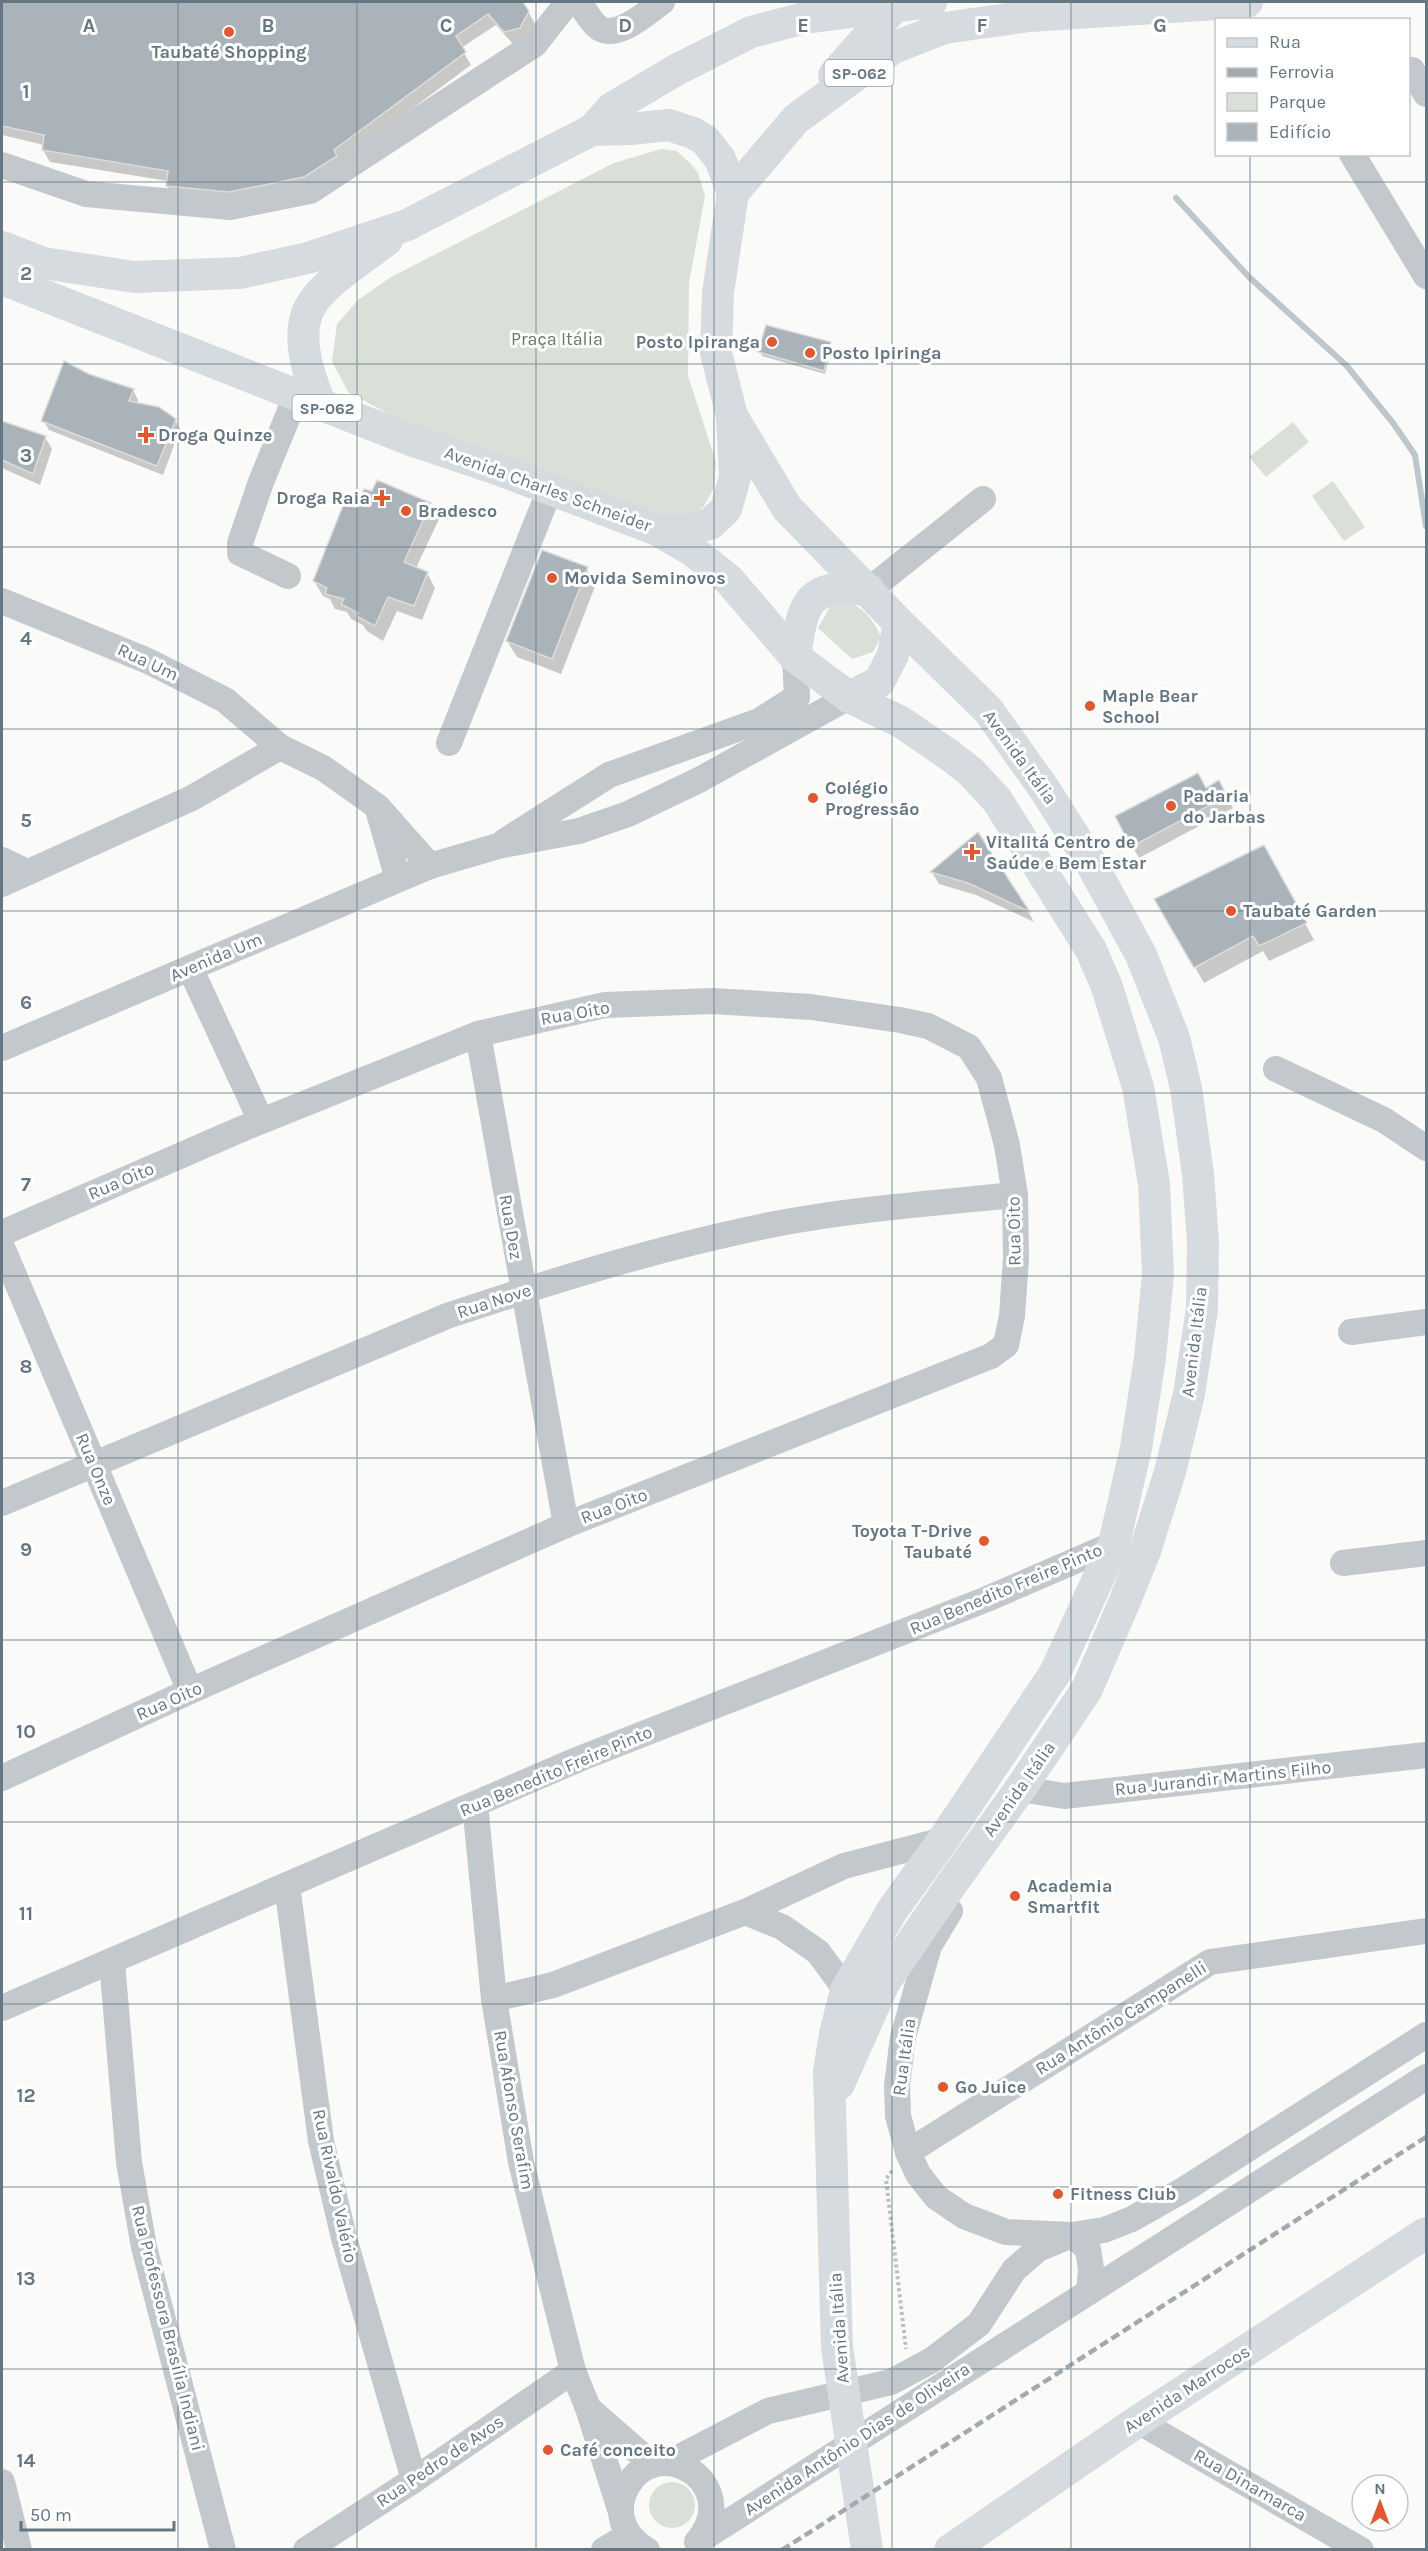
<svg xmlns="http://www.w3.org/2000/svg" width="1428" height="2551" font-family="Karla,sans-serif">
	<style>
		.green { fill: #dadfd7 }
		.shadow { fill: #0003 }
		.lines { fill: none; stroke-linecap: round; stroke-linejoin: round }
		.stream { stroke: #bbc7cb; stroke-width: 6 }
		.building { fill: #aab3b9; stroke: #dcdcda; stroke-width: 1.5 }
		.path { stroke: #bbbfc2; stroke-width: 4; stroke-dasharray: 3 3; stroke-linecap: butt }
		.minor { stroke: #c3c8cc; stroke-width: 26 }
		.major { stroke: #d6dbdf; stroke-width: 32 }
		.rail { stroke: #a2aab0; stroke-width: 4.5; stroke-dasharray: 9 4.5; stroke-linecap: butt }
		.grid { fill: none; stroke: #657683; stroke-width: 1.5; stroke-opacity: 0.55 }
		.poi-dot { fill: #e4572e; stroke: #fff; stroke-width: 2 }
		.labels { text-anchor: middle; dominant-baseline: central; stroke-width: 6; stroke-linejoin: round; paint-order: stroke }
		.shield { fill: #fff; stroke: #939fa8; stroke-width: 1.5 }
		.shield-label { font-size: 16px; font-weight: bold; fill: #657683 }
		.poi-label { font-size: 18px; font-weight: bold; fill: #657683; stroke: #fff; text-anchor: start }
		.park-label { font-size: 18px; fill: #687a64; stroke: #fff }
		.street-label { font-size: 18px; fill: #657683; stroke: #fff }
		.grid-label { font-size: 20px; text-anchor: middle; font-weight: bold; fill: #657683; stroke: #fff; stroke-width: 6; stroke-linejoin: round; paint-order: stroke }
	</style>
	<rect width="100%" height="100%" fill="#fafaf8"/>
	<g class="green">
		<path d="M661,149L677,151L690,163L698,173L705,196L689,283L688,376L716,462L714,488L704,506L694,516L653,520L398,419L348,392L332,361L337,324L358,300L391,277L614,163Z"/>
		<path d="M1293,422L1309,442L1266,477L1249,457Z"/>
		<path d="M1333,481L1365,527L1344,541L1312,496Z"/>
		<path d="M841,600C861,604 873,619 881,637L873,652L852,659L818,628L830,607Z"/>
		<circle cx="672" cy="2505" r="23"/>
	</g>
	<g class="shadow">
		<path d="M2,2H523L535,24L526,40L512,43L496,25L461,48L471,65L340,162L342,168L237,203L174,197L167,186L168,181L50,162L43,150L44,145L2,135Z"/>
		<path d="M830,343L832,347L825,374L762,356L760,352Z"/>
		<path d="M88,375L133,390L138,400L137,404L175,420L180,429L163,475L49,430L43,420Z"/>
		<path d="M2,423L45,437L52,449L40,485L2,468Z"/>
		<path d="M430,504L439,519L416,568L427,573L435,588L422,620L397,611L383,641L367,631L363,625L351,619L347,612L335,609L330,599L323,596L314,581L357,509Z"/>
		<path d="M586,568L596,584L561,674L517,657L507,641Z"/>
		<path d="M1218,782L1233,808L1139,858L1132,846L1206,789Z"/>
		<path d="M978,834L1029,913L1034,922L976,895L939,884L932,872Z"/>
		<path d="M1272,863L1314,940L1269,961L1263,951L1204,983L1157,900Z"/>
	</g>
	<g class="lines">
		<path class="stream" d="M1176,198L1250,278L1346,365L1393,423L1415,455L1426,526"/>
	</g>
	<g class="building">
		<path d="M2,2H523L529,11L520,28L504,32L488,14L456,36L466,52L334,150L337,156L304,177L229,192L166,186L168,171L42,150L44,135L2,126Z"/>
		<path d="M766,325L831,342L824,371L758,352Z"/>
		<path d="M64,361L89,374L134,389L129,401L159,407L176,419L157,466L41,421Z"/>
		<path d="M2,421L46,436L33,474L2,460Z"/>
		<path d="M377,480L431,503L404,562L428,572L414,606L388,597L375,626L356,616L358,613L341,604L344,599L325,594L327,588L313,581L344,503L356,507L364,489L372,491Z"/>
		<path d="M542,550L588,567L552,659L506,641Z"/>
		<path d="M1198,773L1206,788L1219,780L1227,796L1131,847L1115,816Z"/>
		<path d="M978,832L1030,912L968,883L930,872Z"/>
		<path d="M1264,845L1307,923L1259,946L1253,936L1194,968L1154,899Z"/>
	</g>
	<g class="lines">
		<path class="path" d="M892,2171L886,2179L906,2349"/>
		<g class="minor">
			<path d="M579,2C584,9 591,23 599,28C618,40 647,12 662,2"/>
			<path d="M1408,70H1412L1426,94"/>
			<path d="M1352,154L1426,276"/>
			<path d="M2,165L86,194L230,207L310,191L535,44L568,2"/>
			<path d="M288,576L240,553V543L261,482L297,394"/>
			<path d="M869,590L983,499"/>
			<path d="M2,601L148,661L225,700L280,747L323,768L378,807L430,866"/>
			<path d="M449,743L550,489"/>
			<path d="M379,813L398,879"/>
			<path d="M505,841L609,775L759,721L797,697L795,657"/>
			<path d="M2,860L27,872"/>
			<path d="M2,884L192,798L280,747"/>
			<path d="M190,968L261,1121"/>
			<path d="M478,1034L566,1525"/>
			<path d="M2,1048L430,866L498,846L579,831L628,814L699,780L849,697"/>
			<path d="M1276,1069L1384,1120L1426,1148"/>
			<path d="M2,1233L244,1128L478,1034L605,1005L713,1001L811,1007L900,1020L928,1026L969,1047L989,1078L1007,1145L1015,1195L1016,1258L1012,1316L1006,1345L991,1356L566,1525L190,1691L2,1778"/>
			<path d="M2,1247L190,1691"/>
			<path d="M1351,1332L1426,1322"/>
			<path d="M2,1503L447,1316C555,1280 664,1246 775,1224C854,1209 935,1203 1015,1195"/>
			<path d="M1343,1563L1426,1553"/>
			<path d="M475,1804L494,1999L521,2162L573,2371L588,2408L620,2509"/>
			<path d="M1012,1804L1020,1789L1064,1796L1426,1755"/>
			<path d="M287,1885L321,2141L344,2238L414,2480"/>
			<path d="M950,1911L929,1946L903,2037L897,2085L898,2116L908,2152L918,2174L936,2197L964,2216L1006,2232L1072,2235L1088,2249L1091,2269L1089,2292"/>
			<path d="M745,1912L782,1927L818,1952L846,1990"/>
			<path d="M112,1962L129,2162L144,2247L223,2550"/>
			<path d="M494,1999L553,1985L745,1912L844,1866L943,1840"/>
			<path d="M2,2008L579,1759L987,1599L1114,1544"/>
			<path d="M908,2152L1210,1962L1426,1931"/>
			<path d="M588,2408L653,2465"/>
			<path d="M1138,2421L1361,2550"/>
			<path d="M668,2463L768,2411L891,2382L932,2360L979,2324L1014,2270L1038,2249L1072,2235L1104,2230L1132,2219L1185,2189L1426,2035"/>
			<path d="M2,2482L19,2550"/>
			<path d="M697,2542L1426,2077"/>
			<path d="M306,2550L414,2480L573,2371"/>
			<path d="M604,2550L629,2535"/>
			<path d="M647,2550C590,2518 637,2439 689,2470C698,2475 705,2483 709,2494C715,2511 709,2527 698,2541"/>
		</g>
		<g class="major">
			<path d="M834,75L894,7"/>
			<path d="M592,130L630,129L669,125L693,133L705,140L720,159L733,193"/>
			<path d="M2,247L43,263L134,277L240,273L308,258L407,225L592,130L612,108L676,70L751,32L805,18L931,2"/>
			<path d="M2,279L411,440L497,469L655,529L686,530L710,524L726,509L735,477L732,416L716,353L718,293L733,193L796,119L893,48L944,28L1030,16L1247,2"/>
			<path d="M321,406C310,378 294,337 310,307C324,282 364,258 387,240"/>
			<path d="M732,416L787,508L899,623L988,710L1045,790L1091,863L1141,955L1174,1038L1186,1088L1198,1174L1203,1242L1202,1309L1189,1394L1170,1472L1145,1551L1122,1608L1087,1689L1020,1789L951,1885L884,1983L839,2084"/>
			<path d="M655,529L693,551L729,580L795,657L849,697L901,722L952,757L971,772L997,800L1091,950L1106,984L1138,1087L1154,1184L1158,1274L1150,1358L1136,1448L1114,1544L1055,1673L943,1840L893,1909L846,1990L835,2034L829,2072L837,2347L867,2550"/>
			<path d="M795,657C803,601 807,583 869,590"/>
			<path d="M849,697L879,682L893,655L899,623"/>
			<path d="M950,2550L1138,2421L1426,2233"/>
		</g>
		<path class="rail" d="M782,2550L1426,2137"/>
	</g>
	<path class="grid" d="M178,2V2550M357,2V2550M536,2V2550M714,2V2550M892,2V2550M1071,2V2550M1250,2V20M1250,154V2550M2,182H1426M2,364H1426M2,547H1426M2,729H1426M2,911H1426M2,1093H1426M2,1276H1426M2,1458H1426M2,1640H1426M2,1822H1426M2,2004H1426M2,2187H1426M2,2369H1426"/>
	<g class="poi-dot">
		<circle cx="229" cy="32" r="6"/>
		<circle cx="772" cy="342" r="6"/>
		<circle cx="810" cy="353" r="6"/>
		<path d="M143 426h6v6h6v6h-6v6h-6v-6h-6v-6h6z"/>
		<path d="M379 489h6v6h6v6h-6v6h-6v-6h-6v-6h6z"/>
		<circle cx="406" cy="511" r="6"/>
		<circle cx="552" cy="578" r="6"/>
		<circle cx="1090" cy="706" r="6"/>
		<circle cx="813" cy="798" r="6"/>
		<circle cx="1171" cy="806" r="6"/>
		<path d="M969 843h6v6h6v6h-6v6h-6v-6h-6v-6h6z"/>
		<circle cx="1231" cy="911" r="6"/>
		<circle cx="984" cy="1541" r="6"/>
		<circle cx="1015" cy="1896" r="6"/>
		<circle cx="943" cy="2087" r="6"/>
		<circle cx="1058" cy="2194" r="6"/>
		<circle cx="548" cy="2450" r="6"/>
	</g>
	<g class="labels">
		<g class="shield">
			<rect x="824.5" y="60" width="69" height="26" rx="4.5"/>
			<rect x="292.5" y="395" width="69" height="26" rx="4.5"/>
		</g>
		<g class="shield-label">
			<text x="859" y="73">SP-062</text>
			<text x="327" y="408">SP-062</text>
		</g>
		<g class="poi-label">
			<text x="229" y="52" text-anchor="middle">Taubaté Shopping</text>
			<text x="760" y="342" text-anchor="end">Posto Ipiranga</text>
			<text x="822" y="353">Posto Ipiringa</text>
			<text x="158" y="435">Droga Quinze</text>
			<text x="370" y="498" text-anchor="end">Droga Raia</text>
			<text x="418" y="511">Bradesco</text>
			<text x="564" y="578">Movida Seminovos</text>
			<text x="1102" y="696">Maple Bear<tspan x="1102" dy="21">School</tspan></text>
			<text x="825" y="788">Colégio<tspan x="825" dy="21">Progressão</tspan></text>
			<text x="1183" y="796">Padaria<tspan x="1183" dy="21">do Jarbas</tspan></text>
			<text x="986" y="842">Vitalitá Centro de<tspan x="986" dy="21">Saúde e Bem Estar</tspan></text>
			<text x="1243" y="911">Taubaté Garden</text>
			<text x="972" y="1531" text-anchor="end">Toyota T-Drive<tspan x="972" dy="21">Taubaté</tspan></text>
			<text x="1027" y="1886">Academia<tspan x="1027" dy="21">Smartfit</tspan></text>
			<text x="955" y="2087">Go Juice</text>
			<text x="1070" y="2194">Fitness Club</text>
			<text x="560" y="2450">Café conceito</text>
		</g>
		<g class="park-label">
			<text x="557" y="339">Praça Itália</text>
		</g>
		<g class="street-label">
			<text transform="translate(548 489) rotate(20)">Avenida Charles Schneider</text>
			<text transform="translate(148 662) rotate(25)">Rua Um</text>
			<text transform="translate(1020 757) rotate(54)">Avenida Itália</text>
			<text transform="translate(216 957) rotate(-23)">Avenida Um</text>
			<text transform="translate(575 1013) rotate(-10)">Rua Oito</text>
			<text transform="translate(121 1181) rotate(-23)">Rua Oito</text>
			<text transform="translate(511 1227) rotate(80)">Rua Dez</text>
			<text transform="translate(1014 1231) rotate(-91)">Rua Oito</text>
			<text transform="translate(494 1301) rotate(-18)">Rua Nove</text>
			<text transform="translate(1194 1342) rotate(-83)">Avenida Itália</text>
			<text transform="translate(96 1469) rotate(67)">Rua Onze</text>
			<text transform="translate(614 1506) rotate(-21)">Rua Oito</text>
			<text transform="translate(1006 1589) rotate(-23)">Rua Benedito Freire Pinto</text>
			<text transform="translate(169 1701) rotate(-24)">Rua Oito</text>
			<text transform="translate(556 1771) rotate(-23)">Rua Benedito Freire Pinto</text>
			<text transform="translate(1223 1778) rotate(-6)">Rua Jurandir Martins Filho</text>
			<text transform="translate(1019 1789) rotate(-55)">Avenida Itália</text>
			<text transform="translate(1121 2018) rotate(-32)">Rua Antônio Campanelli</text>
			<text transform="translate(904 2057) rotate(-82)">Rua Itália</text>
			<text transform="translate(514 2110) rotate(80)">Rua Afonso Serafim</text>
			<text transform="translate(335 2186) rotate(78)">Rua Rivaldo Valério</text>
			<text transform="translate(168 2328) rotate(76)">Rua Professora Brasília Indiani</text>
			<text transform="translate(839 2328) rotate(-94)">Avenida Itália</text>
			<text transform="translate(1187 2389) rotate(-33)">Avenida Marrocos</text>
			<text transform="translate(857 2439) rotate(-33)">Avenida Antônio Dias de Oliveira</text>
			<text transform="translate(440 2461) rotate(-34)">Rua Pedro de Avos</text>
			<text transform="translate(1250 2485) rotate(30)">Rua Dinamarca</text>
		</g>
	</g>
	<g class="grid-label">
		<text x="89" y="32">A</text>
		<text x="268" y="32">B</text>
		<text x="446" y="32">C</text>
		<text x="625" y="32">D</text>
		<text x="803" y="32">E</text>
		<text x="982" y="32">F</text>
		<text x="1160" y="32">G</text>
		<text x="26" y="98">1</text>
		<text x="26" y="280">2</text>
		<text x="26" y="462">3</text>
		<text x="26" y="645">4</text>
		<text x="26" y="827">5</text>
		<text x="26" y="1009">6</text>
		<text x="26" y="1191">7</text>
		<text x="26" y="1373">8</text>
		<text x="26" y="1556">9</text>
		<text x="26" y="1738">10</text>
		<text x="26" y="1920">11</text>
		<text x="26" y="2102">12</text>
		<text x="26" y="2285">13</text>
		<text x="26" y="2467">14</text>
	</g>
	<rect width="1428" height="2551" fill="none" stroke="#657683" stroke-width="6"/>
	<rect x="1215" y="18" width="195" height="138" fill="#ffffff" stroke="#c1c8cd" stroke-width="1.5"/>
	<rect x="1227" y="38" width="30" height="9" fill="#d6dbdf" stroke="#c1c8cd" stroke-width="1.5"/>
	<text x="1269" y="48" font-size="18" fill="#657683">Rua</text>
	<rect x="1227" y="68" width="30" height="9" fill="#a2aab0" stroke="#c1c8cd" stroke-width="1.5"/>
	<text x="1269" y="78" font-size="18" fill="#657683">Ferrovia</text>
	<rect x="1227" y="93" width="30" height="18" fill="#dadfd7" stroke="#c1c8cd" stroke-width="1.5"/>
	<text x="1269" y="108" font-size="18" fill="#657683">Parque</text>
	<rect x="1227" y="123" width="30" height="18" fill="#aab3b9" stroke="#c1c8cd" stroke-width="1.5"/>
	<text x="1269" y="138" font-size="18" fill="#657683">Edifício</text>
	<g transform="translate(1380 2503)"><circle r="28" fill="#ffffff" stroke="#c1c8cd" stroke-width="1.5"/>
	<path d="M0-4.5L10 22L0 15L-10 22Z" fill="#e4572e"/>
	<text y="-9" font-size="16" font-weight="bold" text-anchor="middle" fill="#657683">N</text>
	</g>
	<path d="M21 2521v9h153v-9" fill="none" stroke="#657683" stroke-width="3"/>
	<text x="30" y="2521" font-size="18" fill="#657683" stroke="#ffffff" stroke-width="4.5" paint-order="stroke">50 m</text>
</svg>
